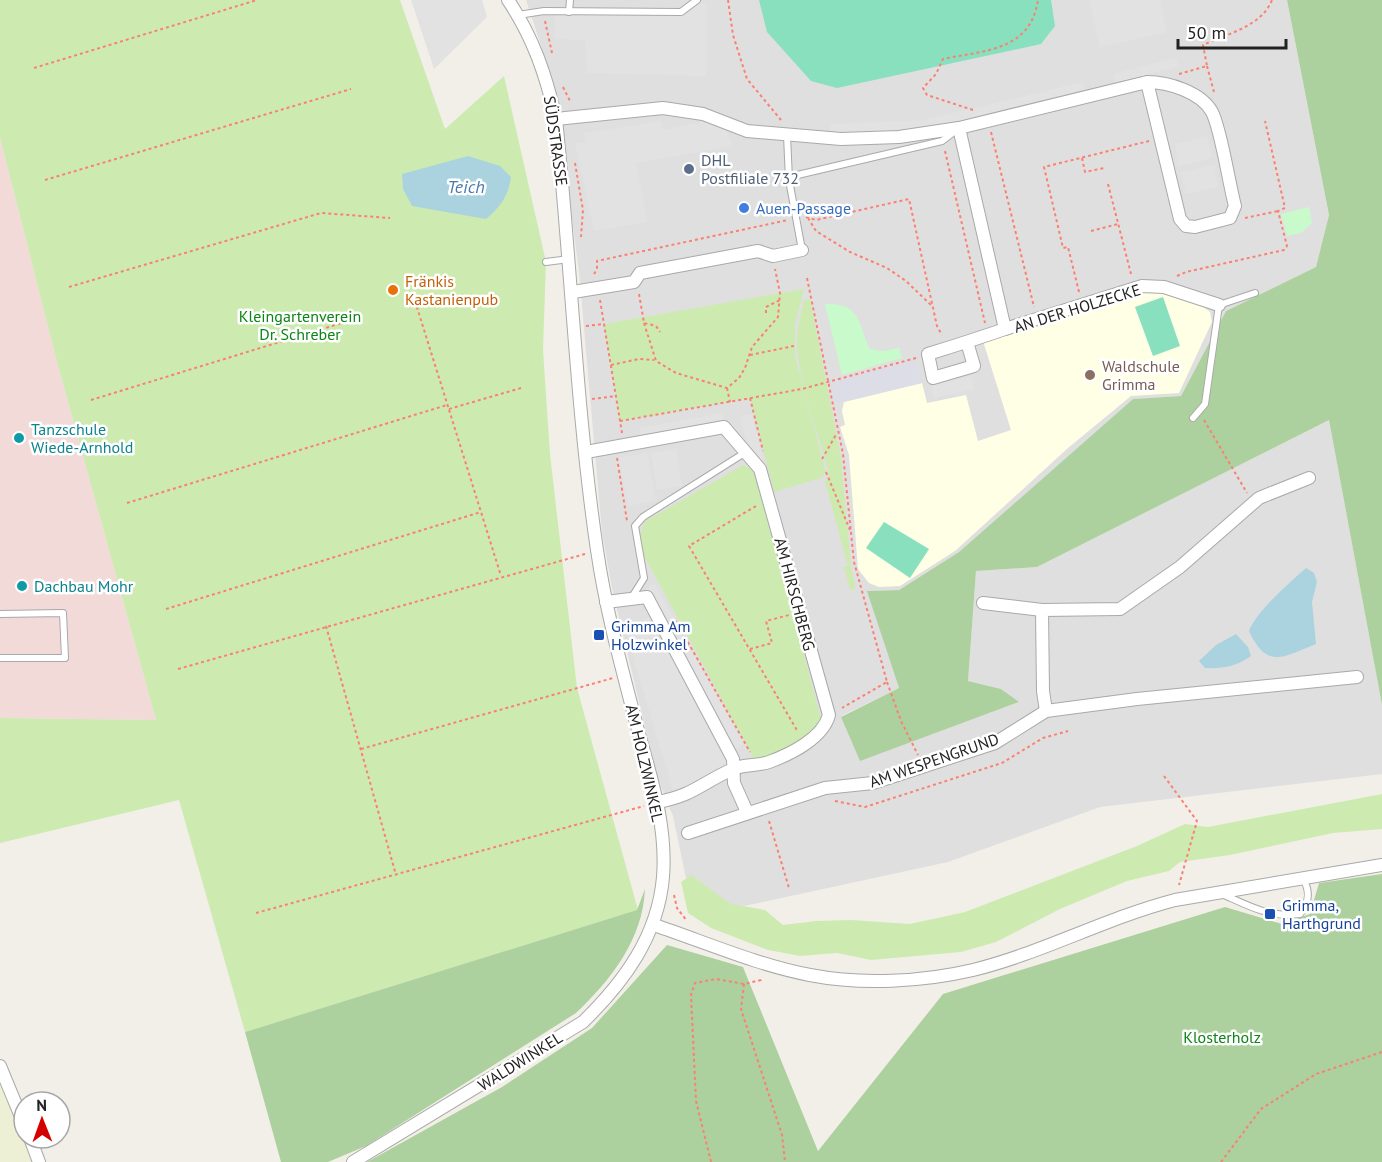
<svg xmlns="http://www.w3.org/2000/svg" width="1382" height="1162" font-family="'PT Sans',sans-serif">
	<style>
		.residential { fill: #e0dfdf }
		.commercial { fill: #f2dad9 }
		.education { fill: #ffffe5 }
		.farmland { fill: #eef0d5 }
		.grass { fill: #cdebb0 }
		.forest { fill: #add19e }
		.park { fill: #c8facc }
		.pitch { fill: #88e0be }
		.parking { fill: #e2e2e2 }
		.plaza { fill: #dddde8 }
		.water { fill: #aad3df }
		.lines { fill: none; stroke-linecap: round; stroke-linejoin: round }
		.lane-casing { stroke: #a9a9a9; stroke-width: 8 }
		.street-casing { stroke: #a9a9a9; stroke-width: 14 }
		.path { stroke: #fa8072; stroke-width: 2; stroke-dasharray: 3 3; stroke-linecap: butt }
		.lane { stroke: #fff; stroke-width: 6 }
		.street { stroke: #fff; stroke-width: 12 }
		.service-dot { fill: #5c6f8a; stroke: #fff; stroke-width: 2 }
		.shop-dot { fill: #3f7fe0; stroke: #fff; stroke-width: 2 }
		.food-dot { fill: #e8710a; stroke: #fff; stroke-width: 2 }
		.education-dot { fill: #8d6e63; stroke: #fff; stroke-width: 2 }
		.culture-dot { fill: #0f9aa8; stroke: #fff; stroke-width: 2 }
		.transit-dot { fill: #1a4fb4; stroke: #fff; stroke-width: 2 }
		.labels { text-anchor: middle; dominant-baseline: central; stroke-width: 5; stroke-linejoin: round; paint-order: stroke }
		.street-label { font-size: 16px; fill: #222; stroke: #fff }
		.service-label { font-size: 16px; fill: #4e5e75; stroke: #fff; text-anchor: start }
		.shop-label { font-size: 16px; fill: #366cbe; stroke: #fff; text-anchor: start }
		.food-label { font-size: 16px; fill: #c56008; stroke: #fff; text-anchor: start }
		.park-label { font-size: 16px; fill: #0c8416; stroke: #fff }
		.education-label { font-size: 16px; fill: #785e54; stroke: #fff; text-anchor: start }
		.culture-label { font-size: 16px; fill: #0d838f; stroke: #fff; text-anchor: start }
		.transit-label { font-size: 16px; fill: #164399; stroke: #fff; text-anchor: start }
		.water-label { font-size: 18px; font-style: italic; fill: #4a7aab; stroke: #fff }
	</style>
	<rect width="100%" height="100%" fill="#f2efe9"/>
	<path class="residential" d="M526,0H1287L1329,215L1316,267L1226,311L1181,396L1133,399L959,552L899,590L868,591L899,688L841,716L860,760L1018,702L1001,689L968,681L976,571L1037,567L1329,420L1382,705V774L1100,807L948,862L694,917L673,816L656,774L612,588L602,532L579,272L562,142L551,76Z"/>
	<path class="commercial" d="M0,138L57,362L156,720L0,718Z"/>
	<path class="education" d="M1153,289L1197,302L1210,312L1212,322L1179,393L1131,396L1068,448L955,551L900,586L879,587L869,583L858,569L849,455L840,427L845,425L842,411L844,402L922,383L927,403L966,395L978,441L1011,430L983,341L1132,293Z"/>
	<path class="farmland" d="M0,1069L24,1138L33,1162H0Z"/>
	<g class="grass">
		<path d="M0,0H400L445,129L504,76L546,262L543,350L550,454L577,688L638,910L245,1032L179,800L0,843V718L156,720L57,362L0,138Z"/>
		<path d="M804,289L795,325V356L826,472L821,478L774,492L750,398L620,421L604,324Z"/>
		<path d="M810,299L841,457L851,568L856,588L850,590L845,570L841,568L848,566L825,482L829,474C819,433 796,379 797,337C798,324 801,312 804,300Z"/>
		<path d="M743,465L754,470L822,722C808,742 777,754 755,761L642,552L640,537L644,522Z"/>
		<path d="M1382,794V829L1333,833L1230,855L1180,862L1169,871L1127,881L1060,909L996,942L961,952L871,960L837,953L800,956L768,950L711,928L688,913L681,882L691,875L731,904L765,910L783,925L816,921L851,920L910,924L965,912L1137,846L1185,824L1208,827Z"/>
	</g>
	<g class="forest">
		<path d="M1287,0H1382V705L1329,420L1037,567L976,571L968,681L1001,689L1019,702L860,761L841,717L899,688L867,591L899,590L959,552L1133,399L1181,396L1226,311L1316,267L1329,215Z"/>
		<path d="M1382,874V1162H367L502,1087L592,1028L667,945L743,967L818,1151L943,994L1225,907L1282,924L1310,914L1319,883Z"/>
		<path d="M645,889C643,939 611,980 576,1013L366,1146L328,1162H281L245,1032L637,910Z"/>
	</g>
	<g class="park">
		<path d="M1309,207L1312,223L1301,233L1287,236L1281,214Z"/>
		<path d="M825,304C862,302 858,325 870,349L883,351L899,348L902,358L842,375Z"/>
	</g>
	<g class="pitch">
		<path d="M759,0H1051L1055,26L1041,44L837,88L811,81L767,32Z"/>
		<path d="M1163,297L1180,346L1153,356L1135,307Z"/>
		<path d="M884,522L929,549L910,578L866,548Z"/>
	</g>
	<g class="parking">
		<path d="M411,0H482L487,17L434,69Z"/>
		<path d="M697,0L707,4L706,76L587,73L585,40L555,39V12H681Z"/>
		<path d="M1089,0H1160L1167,32L1100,47Z"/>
		<path d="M1177,57L1179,66L1115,83L1113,74Z"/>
		<path d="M1083,82L1086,90L959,123L926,129L830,134L831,124L924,120Z"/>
		<path d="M661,121L663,130L702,122L726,129L732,146L636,163L647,222L594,231L575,143L585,142L584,133Z"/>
		<path d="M1207,136L1212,158L1179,166L1175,144Z"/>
		<path d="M1214,165L1219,187L1186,194L1181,172Z"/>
		<path d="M971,376L974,389L934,398L931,386Z"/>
		<path d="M722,413L724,422L640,437L639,428Z"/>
		<path d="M752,414L764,463L752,466L740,416Z"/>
		<path d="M676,449L682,486L657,490L651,453Z"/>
		<path d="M647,453L656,501L628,506L619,458Z"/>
		<path d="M654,583L744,744L734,751L686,659L646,589Z"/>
		<path d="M649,617L728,762L726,768L683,791H673L625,630Z"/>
	</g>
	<path class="plaza" d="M915,359L922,383L835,404L830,382Z"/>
	<g class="water">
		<path d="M468,156L500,166L511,177C508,197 501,206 486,219L412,206L403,189L402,174Z"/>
		<path d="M1306,568L1314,573L1317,582L1312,602L1316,644C1283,657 1267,670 1249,631C1256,612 1290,582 1306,568Z"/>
		<path d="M1236,634L1248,647L1251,656C1238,666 1221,669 1205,668L1199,661L1216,645Z"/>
	</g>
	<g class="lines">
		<defs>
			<g id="lane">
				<path d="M569,12L570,0"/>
				<path d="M518,15L544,11L681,12L697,0"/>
				<path d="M787,135L789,180L802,250"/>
				<path d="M789,177L942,141L955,131"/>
				<path d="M546,262L569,259"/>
				<path d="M1193,418L1205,404L1219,305L1255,293"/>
				<path d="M632,597L644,578L635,526L643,517L746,452"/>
				<path d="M0,614L63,613L65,658H0"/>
				<path d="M1222,894C1249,906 1269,918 1300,914C1309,903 1311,892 1303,879"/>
			</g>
			<g id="street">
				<path d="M556,119L663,108L703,114L747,131L841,139L899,137L959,128L1147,82L1180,219L1186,226L1195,227L1230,218L1235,206C1229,184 1221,129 1212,112C1201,92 1168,82 1147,82"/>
				<path d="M959,128L1005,329"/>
				<path d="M573,292L634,282L640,273L758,251L773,256L802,250"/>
				<path d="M967,342L974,366L933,378L928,354C954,346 979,338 1005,329L1142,286L1164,287L1219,305"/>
				<path d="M586,452L724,427L760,469L829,715C823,738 791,754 769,762C758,766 744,764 733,769C703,782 693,796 657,802"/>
				<path d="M606,602L647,597L733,759L734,783L747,812"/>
				<path d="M983,603L1042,610"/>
				<path d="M1046,711L1043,691L1042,610L1120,609L1180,567L1259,498L1309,478"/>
				<path d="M688,833L825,788L873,783L995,743L1046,711L1137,699L1357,677"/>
				<path d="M654,925C705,942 757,965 810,975C861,985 922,982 973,970C1042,953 1106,918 1175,900L1382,865"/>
				<path d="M0,1066L24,1124"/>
				<path d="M30,1138L39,1162"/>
				<path d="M353,1162L583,1022C624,982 658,936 663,877C667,828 652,780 639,734C623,673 606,612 597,550C576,408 571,262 556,119C546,75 533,37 508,0"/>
			</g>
		</defs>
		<use href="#lane" class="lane-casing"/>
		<use href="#street" class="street-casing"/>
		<g class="path">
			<path d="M728,0L733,35L747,79L781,120"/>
			<path d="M545,21L552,53"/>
			<path d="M1207,66L1214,92"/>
			<path d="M34,68L257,0"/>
			<path d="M1179,74L1207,66L1203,45C1227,34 1262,26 1272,0"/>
			<path d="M563,87L571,103"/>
			<path d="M973,110L927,95L923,88L936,74L943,59C986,50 1030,51 1038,0"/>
			<path d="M991,132L1034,307"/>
			<path d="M945,151L985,323"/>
			<path d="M1082,158L1085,172L1104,168"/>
			<path d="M575,163L583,210L581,237"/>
			<path d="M45,180L351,89"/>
			<path d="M1108,184L1131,274"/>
			<path d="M806,217L816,220L909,199L937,326L942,335"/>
			<path d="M808,218L816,231L850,252L887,268L906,281L933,307"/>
			<path d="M1245,218L1278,211"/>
			<path d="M1091,231L1118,224"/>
			<path d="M594,274L597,269V261L788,220"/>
			<path d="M1177,276L1186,272L1284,250L1287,246L1278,211L1285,208L1265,121"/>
			<path d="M807,278L843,454L854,562L887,682L842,708"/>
			<path d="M69,287L321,213L390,218"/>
			<path d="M1079,292L1068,247L1063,248L1044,167L1149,141"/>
			<path d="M639,294L644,323L656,326L660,332"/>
			<path d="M600,300L622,433"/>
			<path d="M415,301L501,576"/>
			<path d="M766,313V307L780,300"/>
			<path d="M644,323L656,361L676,373L727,388L739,378L745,368L752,347L778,317L780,293L775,269"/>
			<path d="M586,326L604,324"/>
			<path d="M750,355L794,346"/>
			<path d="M611,365L639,359L654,360"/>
			<path d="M727,388L730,402"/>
			<path d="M750,398L763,451"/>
			<path d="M592,399L616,396"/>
			<path d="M91,400L348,321"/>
			<path d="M449,409L521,388"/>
			<path d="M1204,420L1247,493"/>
			<path d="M620,421L802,389L916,358"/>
			<path d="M617,458L627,521"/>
			<path d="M822,459L837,433"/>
			<path d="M826,472L850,530"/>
			<path d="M127,503L447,405"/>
			<path d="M756,506L689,546L798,732"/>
			<path d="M166,609L481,512"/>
			<path d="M676,621L750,752"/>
			<path d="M326,626L396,875"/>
			<path d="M750,649L772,643L766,621L789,615"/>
			<path d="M178,669L585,554"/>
			<path d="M887,682L901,721L918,755"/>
			<path d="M361,749L613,678"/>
			<path d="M1164,776L1197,821L1179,885"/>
			<path d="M835,801L865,807L1002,763L1043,738L1068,731"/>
			<path d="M769,821L789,888"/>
			<path d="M674,895L677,908L687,921"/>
			<path d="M256,913L644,806"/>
			<path d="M744,984L741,1009L782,1135L785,1162"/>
			<path d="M711,1162L696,1101L691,995L695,983L716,979L744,984L761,980L762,977"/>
			<path d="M1221,1162L1261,1109L1316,1074L1382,1052"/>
		</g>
		<use href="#lane" class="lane"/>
		<use href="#street" class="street"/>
	</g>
	<circle class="service-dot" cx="689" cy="169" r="6"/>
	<circle class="shop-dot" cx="744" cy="208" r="6"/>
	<circle class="food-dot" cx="393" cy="290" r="6"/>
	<circle class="education-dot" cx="1090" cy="375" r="6"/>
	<g class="culture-dot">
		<circle cx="19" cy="438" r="6"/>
		<circle cx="22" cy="586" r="6"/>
	</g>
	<g class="transit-dot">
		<rect x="593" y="629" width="12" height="12" rx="3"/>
		<rect x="1264" y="908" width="12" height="12" rx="3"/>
	</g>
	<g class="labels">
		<g class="street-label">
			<text transform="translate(556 141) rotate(82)">SÜDSTRASSE</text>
			<text transform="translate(1077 308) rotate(-17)">AN DER HOLZECKE</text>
			<text transform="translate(795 594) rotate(75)">AM HIRSCHBERG</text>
			<text transform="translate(934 760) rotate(-19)">AM WESPENGRUND</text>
			<text transform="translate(645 763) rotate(77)">AM HOLZWINKEL</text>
			<text transform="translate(520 1061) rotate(-32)">WALDWINKEL</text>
		</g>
		<g class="service-label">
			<text x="701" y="160">DHL<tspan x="701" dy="18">Postfiliale 732</tspan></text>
		</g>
		<g class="shop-label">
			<text x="756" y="208">Auen-Passage</text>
		</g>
		<g class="food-label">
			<text x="405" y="281">Fränkis<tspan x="405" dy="18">Kastanienpub</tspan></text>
		</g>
		<g class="park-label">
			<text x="300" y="316">Kleingartenverein<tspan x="300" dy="18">Dr. Schreber</tspan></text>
			<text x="1222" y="1037">Klosterholz</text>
		</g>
		<g class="education-label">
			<text x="1102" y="366">Waldschule<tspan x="1102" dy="18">Grimma</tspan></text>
		</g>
		<g class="culture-label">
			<text x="31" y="429">Tanzschule<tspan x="31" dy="18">Wiede-Arnhold</tspan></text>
			<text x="34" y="586">Dachbau Mohr</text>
		</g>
		<g class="transit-label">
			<text x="611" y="626">Grimma Am<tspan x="611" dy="18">Holzwinkel</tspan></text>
			<text x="1282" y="905">Grimma,<tspan x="1282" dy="18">Harthgrund</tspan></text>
		</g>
		<g class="water-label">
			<text x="466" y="186">Teich</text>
		</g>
	</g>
	<g transform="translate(42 1120) rotate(359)"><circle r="28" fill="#ffffff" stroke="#a7a7a7" stroke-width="1.5"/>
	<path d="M0-4.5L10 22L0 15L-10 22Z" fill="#d40000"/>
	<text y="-9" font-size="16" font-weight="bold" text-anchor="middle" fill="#222222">N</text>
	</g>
	<path d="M1178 39v9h108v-9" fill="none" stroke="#222222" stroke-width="3"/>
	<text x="1187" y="39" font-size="18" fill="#222222" stroke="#ffffff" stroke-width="4.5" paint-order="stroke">50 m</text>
</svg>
